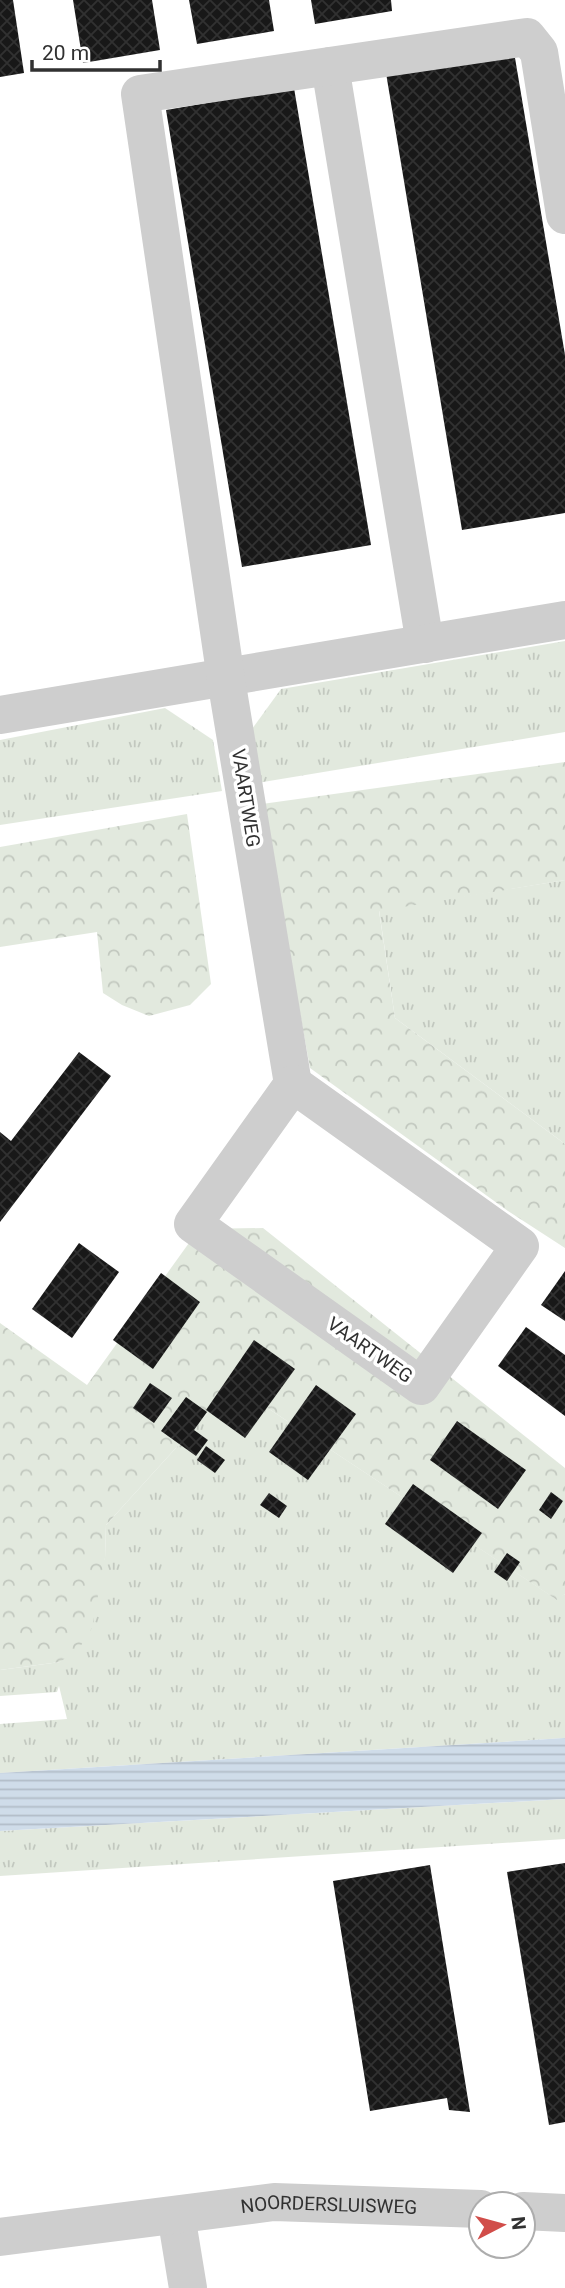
<svg xmlns="http://www.w3.org/2000/svg" width="565" height="2288" font-family="Roboto,sans-serif">
	<style>
		.grass { fill: url(#grass-tufts) }
		.forest { fill: url(#forest-crowns) }
		.water { fill: url(#water-rules) }
		.building { fill: url(#building-cross-hatch) }
		.lines { fill: none; stroke-linecap: round; stroke-linejoin: round }
		.minor { stroke: #cecece; stroke-width: 38 }
		.labels { text-anchor: middle; dominant-baseline: central; stroke-width: 7; stroke-linejoin: round; paint-order: stroke }
		.street-label { font-size: 19px; fill: #313131; stroke: #fff }
	</style>
	<defs>
		<pattern id="grass-tufts" width="24" height="20" patternUnits="userSpaceOnUse" patternTransform="scale(1.75)"><rect width="24" height="20" fill="#e2e9de"/><path d="M3 7l-1-3M5 7V3M7 7l1-3M15 17l-1-3M17 17v-4M19 17l1-3" fill="none" stroke="#c2c8bf"/></pattern>
		<pattern id="forest-crowns" width="20" height="18" patternUnits="userSpaceOnUse" patternTransform="scale(1.75)"><rect width="20" height="18" fill="#e2e9de"/><path d="M2 6a3 3 0 1 1 6 0M12 15a3 3 0 1 1 6 0" fill="none" stroke="#c2c8bf"/></pattern>
		<pattern id="water-rules" width="6" height="5" patternUnits="userSpaceOnUse" patternTransform="scale(1.75)"><rect width="6" height="5" fill="#cfdce9"/><path d="M0 2.5h6" fill="none" stroke="#b2bdc8"/></pattern>
		<pattern id="building-cross-hatch" width="8" height="8" patternUnits="userSpaceOnUse" patternTransform="scale(1.75)"><rect width="8" height="8" fill="#181818"/><path d="M0 0l8 8M0 8l8-8" fill="none" stroke="#313131"/></pattern>
	</defs>
	<rect width="100%" height="100%" fill="#fff"/>
	<g class="grass">
		<path d="M565,641V732L257,783L249,733L281,689Z"/>
		<path d="M165,708L213,740L222,791L0,825V740Z"/>
		<path d="M565,880V1144L395,1018L379,910Z"/>
		<path d="M233,1385L556,1599L565,1594V1738L0,1773V1724L67,1719L59,1686L57,1692L0,1696V1670L60,1662L105,1558L106,1525Z"/>
		<path d="M565,1799V1839L0,1876V1831Z"/>
	</g>
	<g class="forest">
		<path d="M565,762V880L379,911L395,1018L565,1144V1248L508,1211L310,1068L262,804Z"/>
		<path d="M187,814L211,984L190,1005L149,1016L122,1005L103,993L97,932L0,947V847Z"/>
		<path d="M263,1228L565,1468V1594L557,1600L233,1385L106,1525L105,1558L92,1628L80,1647L60,1662L0,1670V1323L87,1385L199,1229Z"/>
	</g>
	<path class="water" d="M565,1738V1799L0,1831V1773Z"/>
	<g class="building">
		<path d="M0,0H13L24,73L0,77Z"/>
		<path d="M73,0H152L160,50L83,63Z"/>
		<path d="M189,0H269L274,31L197,44Z"/>
		<path d="M311,0H391L392,11L315,24Z"/>
		<path d="M514,52L565,355V513L462,530L386,73Z"/>
		<path d="M294,88L371,545L242,567L166,110Z"/>
		<path d="M79,1052L111,1076L0,1222V1132L11,1141Z"/>
		<path d="M79,1243L119,1272L72,1338L32,1309Z"/>
		<path d="M565,1271V1321L541,1305Z"/>
		<path d="M161,1273L200,1302L153,1369L113,1340Z"/>
		<path d="M526,1327L565,1355V1416L498,1366Z"/>
		<path d="M254,1340L295,1369L245,1438L206,1410Z"/>
		<path d="M150,1383L172,1398L154,1423L133,1408Z"/>
		<path d="M316,1385L356,1414L308,1480L269,1452Z"/>
		<path d="M186,1397L207,1412L194,1430L208,1440L196,1456L161,1431Z"/>
		<path d="M457,1421L526,1470L498,1509L430,1460Z"/>
		<path d="M206,1446L225,1460L215,1473L197,1460Z"/>
		<path d="M413,1484L482,1533L453,1573L385,1524Z"/>
		<path d="M551,1492L563,1501L551,1519L539,1510Z"/>
		<path d="M269,1493L287,1506L279,1518L260,1505Z"/>
		<path d="M507,1553L520,1562L507,1581L494,1572Z"/>
		<path d="M565,1863V2122L549,2125L507,1872Z"/>
		<path d="M430,1865L470,2112L449,2110L447,2098L370,2111L333,1881Z"/>
	</g>
	<g class="lines">
		<g class="minor">
			<path d="M330,66L425,644"/>
			<path d="M0,715L565,620"/>
			<path d="M293,1084L226,679L140,94L527,37L539,52L565,215"/>
			<path d="M293,1084L520,1246L421,1386L193,1224Z"/>
			<path d="M523,2211L565,2213"/>
			<path d="M176,2215L188,2288"/>
			<path id="s1" d="M0,2237L274,2202L481,2209"/>
		</g>
	</g>
	<g class="labels">
		<g class="street-label">
			<text transform="translate(246 798) rotate(81)">VAARTWEG</text>
			<text transform="translate(370 1350) rotate(35)">VAARTWEG</text>
			<text stroke="none"><textPath href="#s1" startOffset="331">NOORDERSLUISWEG</textPath></text>
		</g>
	</g>
	<g transform="translate(502 2225) rotate(84)"><circle r="33" fill="#ffffff" stroke="#adadad" stroke-width="2"/>
	<path d="M0-5L12 26L0 18L-12 26Z" fill="#d14d49"/>
	<text y="-10" font-size="19" font-weight="bold" text-anchor="middle" fill="#313131">N</text>
	</g>
	<path d="M32 60v10h128v-10" fill="none" stroke="#313131" stroke-width="3.5"/>
	<text x="42" y="60" font-size="21" fill="#313131" stroke="#ffffff" stroke-width="5" paint-order="stroke">20 m</text>
</svg>
